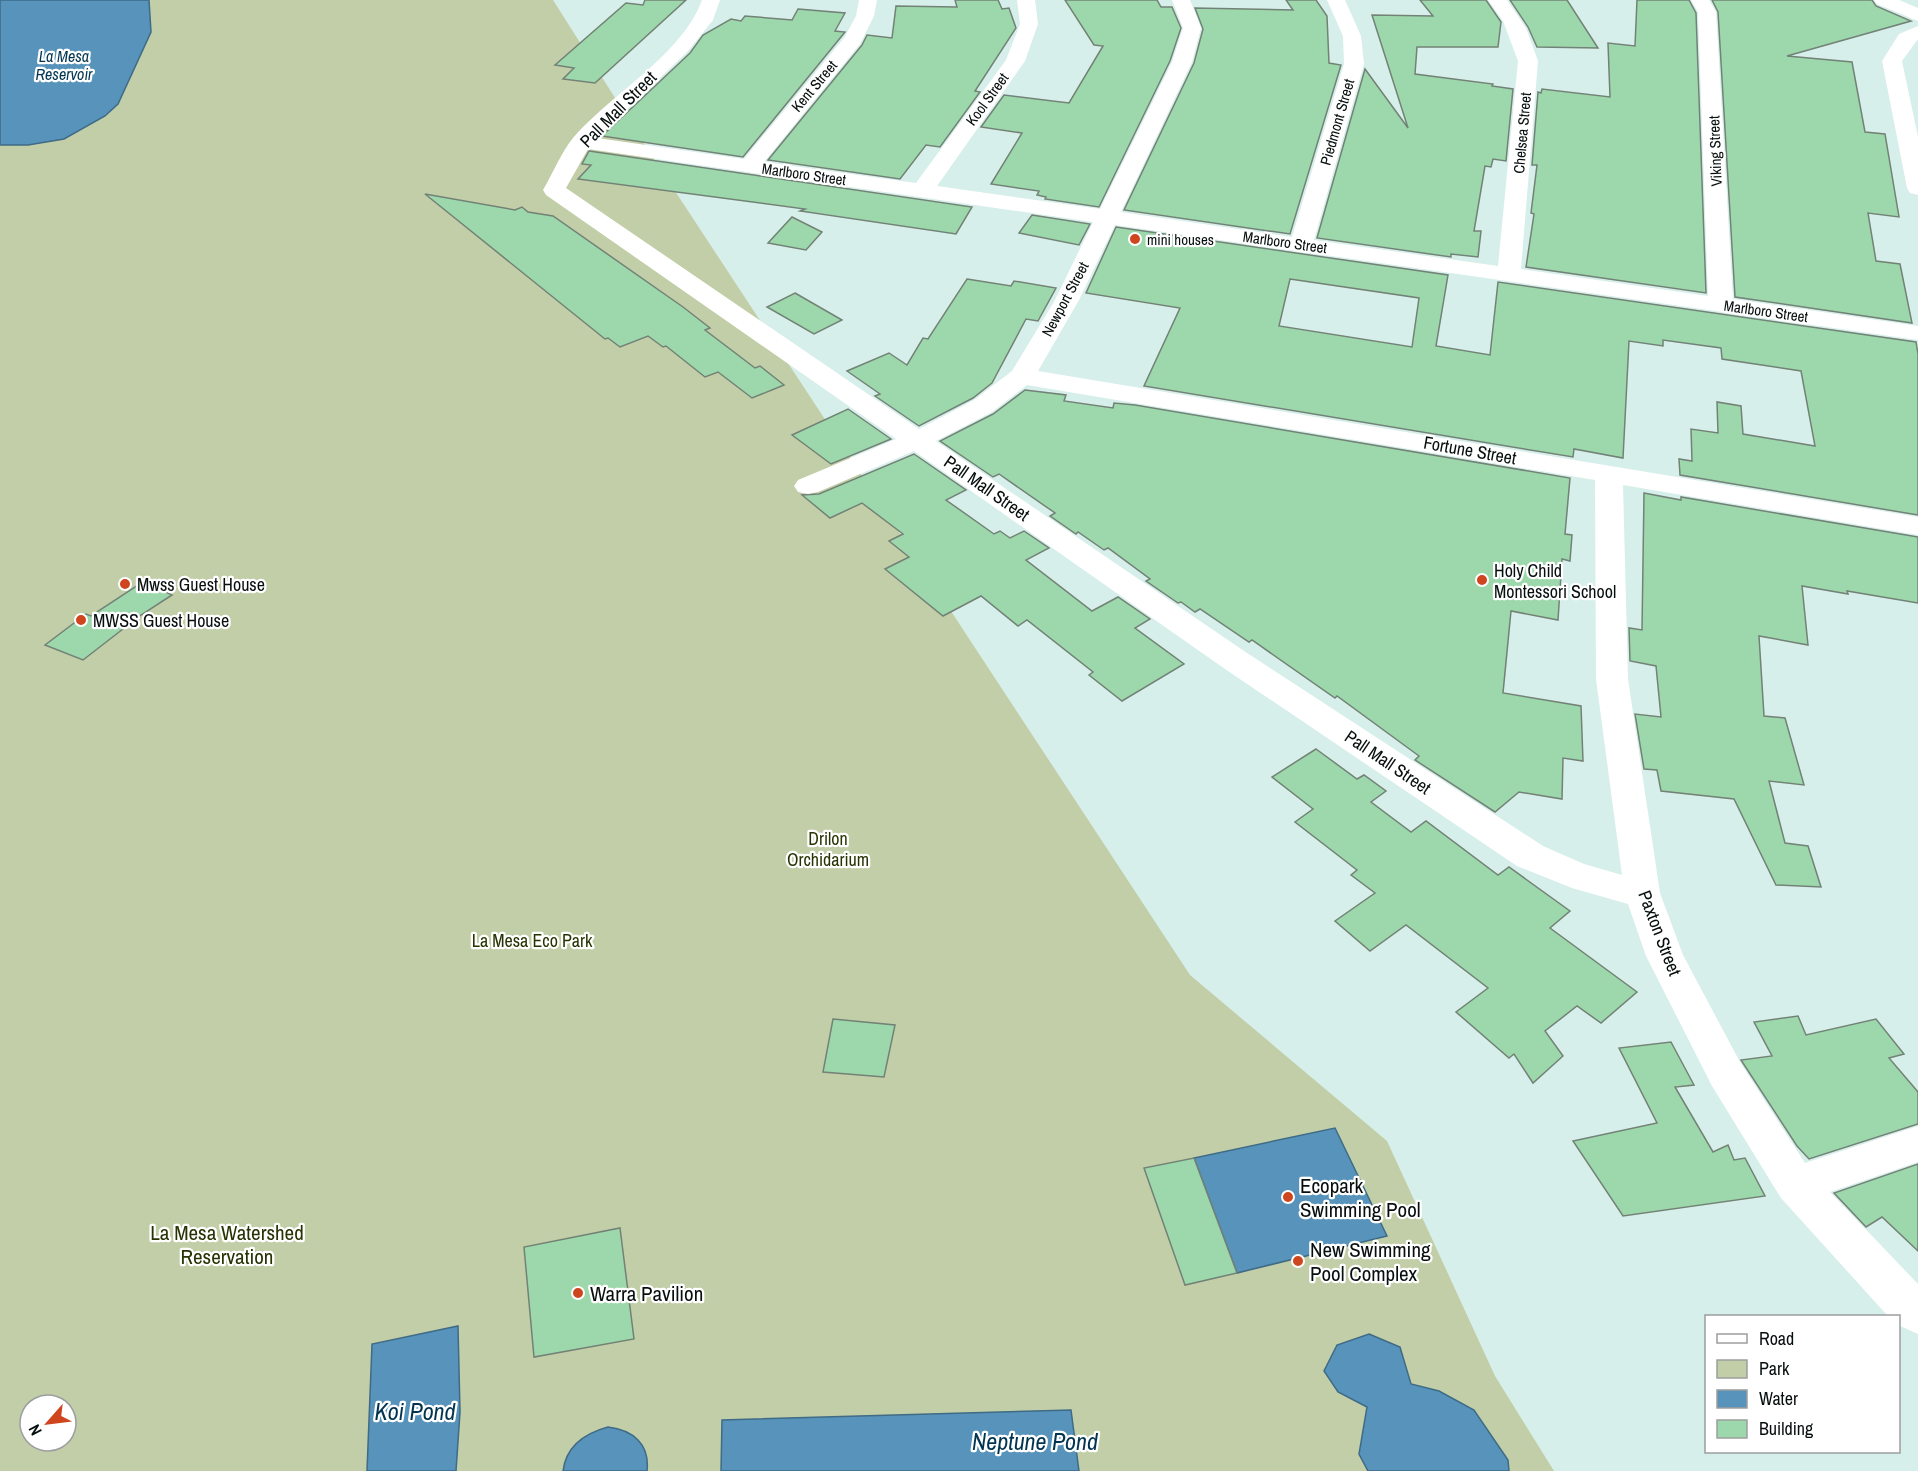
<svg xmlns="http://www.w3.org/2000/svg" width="1918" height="1471" font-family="'Archivo Narrow',sans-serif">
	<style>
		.green { fill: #c1cea7; fill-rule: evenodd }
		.water { fill: #5793ba; stroke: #3f6b86; stroke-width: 1.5 }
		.building { fill: #9dd8ac; stroke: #738276; stroke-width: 1.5; fill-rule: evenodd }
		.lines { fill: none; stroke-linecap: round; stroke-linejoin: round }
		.minor { fill: #fff; fill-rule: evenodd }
		.poi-dot { fill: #cf461e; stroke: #fff; stroke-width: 2 }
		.labels { text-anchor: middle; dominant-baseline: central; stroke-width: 4.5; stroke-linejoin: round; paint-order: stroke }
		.far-street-label { font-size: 15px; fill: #070f0e; stroke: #fff }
		.far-poi-label { font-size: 15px; fill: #070f0e; stroke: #fff; text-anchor: start }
		.far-water-label { font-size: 16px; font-style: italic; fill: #003450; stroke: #fff }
		.street-label { font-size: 18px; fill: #070f0e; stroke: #fff }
		.poi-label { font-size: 18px; fill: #070f0e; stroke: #fff; text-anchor: start }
		.park-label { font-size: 18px; fill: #273303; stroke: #fff }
		.near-poi-label { font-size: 21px; fill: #070f0e; stroke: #fff; text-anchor: start }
		.near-park-label { font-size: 21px; fill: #273303; stroke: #fff }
		.near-water-label { font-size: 24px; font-style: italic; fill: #003450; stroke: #fff }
	</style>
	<rect width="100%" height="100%" fill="#d7efea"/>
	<path class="green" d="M0,0H553L650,153L1190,975L1387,1141L1495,1376L1554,1471H0ZM30,1405H66V1441H30Z"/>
	<g class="water">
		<path d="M0,0H149L151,32L118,104L105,116L64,139L28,145H0Z"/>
		<path d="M1335,1128L1387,1236L1237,1273L1194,1158Z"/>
		<path d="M458,1326L460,1412L456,1471H367L372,1344Z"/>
		<path d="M1369,1334L1400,1347L1411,1384L1439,1391L1474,1410L1508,1460L1509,1471H1368L1359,1454L1367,1407L1338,1392L1324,1371L1337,1345Z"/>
		<path d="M1071,1410L1079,1471H721L722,1420Z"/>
		<path d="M608,1427C633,1430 650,1444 647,1471H563C566,1446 586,1433 608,1427Z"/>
	</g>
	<g class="building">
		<path d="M645,0H686L595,83L563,79L574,68L555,65L626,3L643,5Z"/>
		<path d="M955,0H998L1002,9L1009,8L1016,28L975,91L980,92L940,147L926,145L900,179L768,160L862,45L867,35L892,38L896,6L957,7Z"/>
		<path d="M1065,0H1157L1161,7H1172L1181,28L1170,61L1099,207L1045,199L1046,197L1037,195L1039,191L991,184L1022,133L981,127L1004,95L1069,103L1103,46L1094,45Z"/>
		<path d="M1286,0H1316L1327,16L1329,63L1341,65L1290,234L1124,210L1194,63L1203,29L1195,8L1293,10Z"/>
		<path d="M1420,0H1486L1501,22L1498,47H1417L1415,74L1493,84L1492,86L1513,89L1506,161L1493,159L1491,167L1485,166L1474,231H1481L1478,257L1451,254V257L1317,238L1365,69L1408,128L1372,15L1433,16Z"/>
		<path d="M1510,0H1567L1598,48L1537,47L1528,27Z"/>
		<path d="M1637,0H1689L1696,13L1706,293L1526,267L1534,214L1531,213L1537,165H1532L1538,92L1541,93L1542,89L1610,97L1608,43L1635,46Z"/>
		<path d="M1712,0H1872L1876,6L1911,21L1787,56L1852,62L1865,132L1885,134L1899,217L1868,213L1876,261L1900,264L1912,323L1735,297L1718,12Z"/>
		<path d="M798,9L845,13L835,31L845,32L743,157L602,136L690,53L703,35L731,19L741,21L745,16L792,20Z"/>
		<path d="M589,151L972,207L956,234L800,211L805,209L578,179L591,165L582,164Z"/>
		<path d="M425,194L515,210L522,207L528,212L553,216L683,307L710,328L705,330L755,368L760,366L784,385L752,398L718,372L705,377L666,346L663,347L648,336L620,347L608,338L605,339Z"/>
		<path d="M1032,215L1090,224L1079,245L1019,233Z"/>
		<path d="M792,217L822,232L806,250L768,243Z"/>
		<path d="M1116,227L1448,275L1436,346L1490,355L1498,282L1916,342L1918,354V515L1680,475L1679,459L1692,461L1691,429L1718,433L1717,402L1741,406L1743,434L1815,446L1801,371L1722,359L1721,348L1663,340V346L1629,341L1623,458L1574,449L1573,457L1144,386L1180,308L1086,293ZM1290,279L1419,298L1412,347L1279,326Z"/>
		<path d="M967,279L1011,286L1014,281L1056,288L1038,321L1026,319L992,383L973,398L919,426L875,396L880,394L847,371L889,353L907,365L923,338L928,339Z"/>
		<path d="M795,293L842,320L814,334L767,307Z"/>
		<path d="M1025,390L1066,395L1064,401L1113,408L1114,403L1135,405L1570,478L1565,534L1572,535L1570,561L1562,559L1558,620L1511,611L1503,693L1581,706L1583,761L1563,758L1562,799L1519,792L1495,812L1415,760L1419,756L1337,696L1335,698L1252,640L1249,642L1200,609L1195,612L1181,602L1178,603L1146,581L1150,579L1108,548L1104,550L1078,532L1076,534L1050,516L1055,513L999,474L993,477L940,441L993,414Z"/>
		<path d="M848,409L891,439L831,464L792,435Z"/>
		<path d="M914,454L966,490L946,500L994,534L1000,531L1010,538L1024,531L1049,548L1026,560L1092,611L1118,597L1150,619L1135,628L1184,664L1122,701L1089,675L1093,672L1027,620L1018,626L981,596L943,616L885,569L909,557L889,541L903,534L862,503L830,518L802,495L819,494Z"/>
		<path d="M1644,493L1681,500V497L1918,537V603L1847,591L1848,594L1802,586L1808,645L1759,636L1764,716L1785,718L1804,785L1769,781L1785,843L1808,846L1821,887L1776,885L1734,799L1661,791L1657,770L1644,769L1635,714L1661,717L1656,666L1630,661L1629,628L1642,630Z"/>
		<path d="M144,581L172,595L141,615L83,660L45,645L86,614L91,616Z"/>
		<path d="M1316,749L1357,779L1364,775L1386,791L1371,802L1411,832L1426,821L1498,875L1509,867L1570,911L1550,928L1637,992L1601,1023L1577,1006L1545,1031L1563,1056L1533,1083L1514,1054L1509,1058L1456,1012L1488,988L1406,925L1370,951L1335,921L1375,893L1351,875L1357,870L1295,822L1313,809L1272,777Z"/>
		<path d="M1798,1016L1806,1035L1876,1019L1904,1054L1889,1058L1918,1092V1124L1809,1159L1797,1146L1741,1060L1772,1056L1754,1022Z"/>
		<path d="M833,1019L895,1025L884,1077L823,1072Z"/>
		<path d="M1671,1042L1694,1085L1675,1087L1713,1152L1728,1145L1734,1160L1745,1158L1765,1196L1623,1216L1573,1141L1657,1123L1619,1048Z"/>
		<path d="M1194,1158L1237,1273L1185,1285L1144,1168Z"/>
		<path d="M1918,1164V1251L1882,1217L1866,1227L1834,1193Z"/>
		<path d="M620,1228L634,1339L534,1357L524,1247Z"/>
	</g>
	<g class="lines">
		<g class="minor">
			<path d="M702,0H720L713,20L688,51L597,138L744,159L844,38L856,16L859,0H877L874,16L860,44L764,162L916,183L1006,60L1020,24L1017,0H1035L1038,24L1025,61L937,186L1100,209L1172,62L1183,28L1172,0H1190L1201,28L1192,62L1121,212L1292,237L1344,64L1343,36L1327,0H1345L1361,36L1364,64L1314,240L1498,266L1518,61L1503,21L1488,0H1507L1526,28L1538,61L1521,269L1708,296L1698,12L1691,0H1709L1716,12L1733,299L1918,326V340L1115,225L1079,300L1038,371L1918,517V535L1623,485L1628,679L1660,893L1683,955L1740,1062L1805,1163L1918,1126V1162L1830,1192L1918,1284V1334L1898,1325V1316H1889L1886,1314L1781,1198L1712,1086L1646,956L1628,904L1572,888L1517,866L1225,669L914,451L818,492L808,494L798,492L794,486L798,480L896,439L546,195L543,190C553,173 561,153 573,138C611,94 682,55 702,0ZM588,149L1093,222L1055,300L1012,371L974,400L919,429L566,188ZM1027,385L1595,480L1596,679L1622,875L1584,864L1543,846L1247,653L936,441L992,412Z"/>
			<path d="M1874,0H1899L1918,8V21L1877,4Z"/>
			<path d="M1918,26V39L1902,61L1918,137V195L1910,193L1907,188L1882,61L1899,34Z"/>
		</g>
	</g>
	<g class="poi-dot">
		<circle cx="1135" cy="239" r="6"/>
		<circle cx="1482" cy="580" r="6"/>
		<circle cx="125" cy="584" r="6"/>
		<circle cx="81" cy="620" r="6"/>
		<circle cx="1288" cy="1197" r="6"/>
		<circle cx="1298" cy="1261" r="6"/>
		<circle cx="578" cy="1293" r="6"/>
	</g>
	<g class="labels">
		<g class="far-street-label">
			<text transform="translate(814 86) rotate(-50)">Kent Street</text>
			<text transform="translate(987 99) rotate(-54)">Kool Street</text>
			<text transform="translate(1337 122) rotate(-74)">Piedmont Street</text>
			<text transform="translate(1522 133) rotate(-85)">Chelsea Street</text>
			<text transform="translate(1715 151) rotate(-92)">Viking Street</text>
			<text transform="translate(804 174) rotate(8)">Marlboro Street</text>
			<text transform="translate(1285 242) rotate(8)">Marlboro Street</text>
			<text transform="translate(1065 299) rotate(-62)">Newport Street</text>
			<text transform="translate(1766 311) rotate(8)">Marlboro Street</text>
		</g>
		<g class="far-poi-label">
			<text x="1147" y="239">mini houses</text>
		</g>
		<g class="far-water-label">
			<text x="64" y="56">La Mesa<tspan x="64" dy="18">Reservoir</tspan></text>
		</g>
		<g class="street-label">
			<text transform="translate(618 109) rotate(-45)">Pall Mall Street</text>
			<text transform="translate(1470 450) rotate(10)">Fortune Street</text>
			<text transform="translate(987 488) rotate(35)">Pall Mall Street</text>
			<text transform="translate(1388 762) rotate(34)">Pall Mall Street</text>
			<text transform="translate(1660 933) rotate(69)">Paxton Street</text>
		</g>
		<g class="poi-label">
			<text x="1494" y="570">Holy Child<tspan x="1494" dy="21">Montessori School</tspan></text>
			<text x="137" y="584">Mwss Guest House</text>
			<text x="93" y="620">MWSS Guest House</text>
		</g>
		<g class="park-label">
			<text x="828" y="838">Drilon<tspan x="828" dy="21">Orchidarium</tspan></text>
			<text x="532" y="940">La Mesa Eco Park</text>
		</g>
		<g class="near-poi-label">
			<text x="1300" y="1185">Ecopark<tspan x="1300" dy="24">Swimming Pool</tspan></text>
			<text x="1310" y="1249">New Swimming<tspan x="1310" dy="24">Pool Complex</tspan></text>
			<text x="590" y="1293">Warra Pavilion</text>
		</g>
		<g class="near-park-label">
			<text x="227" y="1232">La Mesa Watershed<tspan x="227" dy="24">Reservation</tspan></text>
		</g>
		<g class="near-water-label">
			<text x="415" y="1411">Koi Pond</text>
			<text x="1035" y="1441">Neptune Pond</text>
		</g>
	</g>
	<rect x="1705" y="1315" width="195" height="138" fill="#ffffff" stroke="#9c9f9f" stroke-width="1.5"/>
	<rect x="1717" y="1334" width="30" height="9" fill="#ffffff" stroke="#9c9f9f" stroke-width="1.5"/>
	<text x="1759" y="1345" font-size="18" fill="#070f0e">Road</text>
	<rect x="1717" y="1360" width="30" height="18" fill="#c1cea7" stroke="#9c9f9f" stroke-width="1.5"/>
	<text x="1759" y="1375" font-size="18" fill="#070f0e">Park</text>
	<rect x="1717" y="1390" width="30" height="18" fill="#5793ba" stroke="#9c9f9f" stroke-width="1.5"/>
	<text x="1759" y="1405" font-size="18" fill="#070f0e">Water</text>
	<rect x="1717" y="1420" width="30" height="18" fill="#9dd8ac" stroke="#9c9f9f" stroke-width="1.5"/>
	<text x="1759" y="1435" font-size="18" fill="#070f0e">Building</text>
	<g transform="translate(48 1423) rotate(242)"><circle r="28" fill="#ffffff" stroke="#9c9f9f" stroke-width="1.5"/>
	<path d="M0-4.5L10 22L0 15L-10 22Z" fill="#cf461e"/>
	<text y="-9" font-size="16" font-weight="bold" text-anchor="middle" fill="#070f0e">N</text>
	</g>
</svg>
